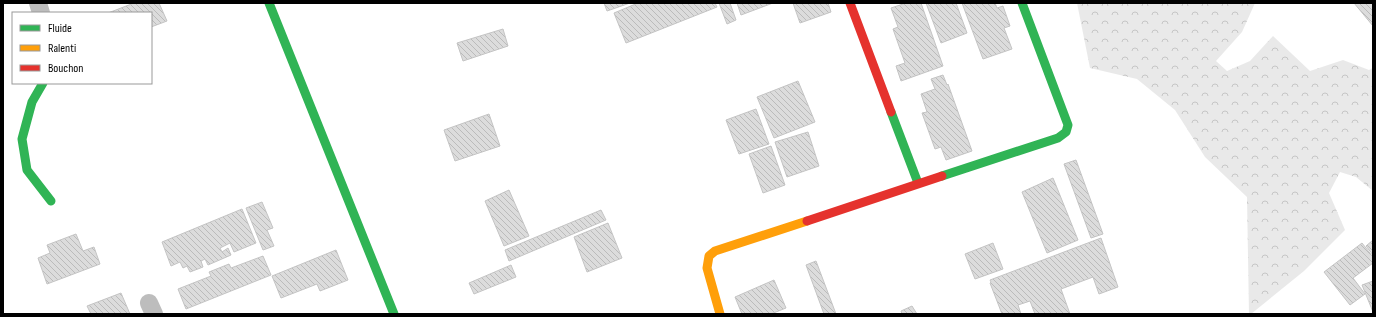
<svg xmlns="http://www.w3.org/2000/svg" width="1376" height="317" font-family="'Sofia Sans Condensed',sans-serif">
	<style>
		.forest { fill: url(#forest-crowns) }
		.building { fill: url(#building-back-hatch); stroke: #c4c4c4 }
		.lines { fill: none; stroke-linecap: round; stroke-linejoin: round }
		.street { stroke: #bdbdbd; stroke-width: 18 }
		.fast { stroke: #30b455; stroke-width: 9 }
		.slow { stroke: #ff9f0a; stroke-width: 9 }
		.jam { stroke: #e5322d; stroke-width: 9 }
	</style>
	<defs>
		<pattern id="forest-crowns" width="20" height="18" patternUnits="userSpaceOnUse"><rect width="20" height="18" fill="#e9e9e9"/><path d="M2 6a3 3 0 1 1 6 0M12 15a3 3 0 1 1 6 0" fill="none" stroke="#c6c6c6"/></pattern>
		<pattern id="building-back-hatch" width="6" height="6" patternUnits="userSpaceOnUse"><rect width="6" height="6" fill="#dcdcdc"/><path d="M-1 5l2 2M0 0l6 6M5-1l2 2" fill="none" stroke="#bbb"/></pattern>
	</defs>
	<rect width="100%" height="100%" fill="#fff"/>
	<path class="forest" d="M1077,3H1255L1242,32L1216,61L1227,71L1250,61L1273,36L1310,71L1343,60L1369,70L1373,68V191L1356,177L1340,172L1329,193L1345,230L1304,271L1251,314H1249L1247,197L1205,157L1175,110L1137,79L1090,68Z"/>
	<g class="building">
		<path d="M134,3H159L167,21L151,27V13H108Z"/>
		<path d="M604,3H630L607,11Z"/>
		<path d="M638,3H715L717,7L626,43L614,13Z"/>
		<path d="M719,3H730L736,20L727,24Z"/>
		<path d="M737,3H773L741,15Z"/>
		<path d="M793,3H828L831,12L800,23Z"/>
		<path d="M906,3H921L943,66L901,81L896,66L905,63L893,29L898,27L891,8Z"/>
		<path d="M926,3H956L967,33L941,43Z"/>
		<path d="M962,3H995L997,8L1003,6L1010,26L1004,28L1012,49L983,59Z"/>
		<path d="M1354,3H1373V26Z"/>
		<path d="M503,29L508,46L463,61L457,43Z"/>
		<path d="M943,75L947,85L948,84L972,151L946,160L941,147L935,149L922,113L927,112L921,94L935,89L931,79Z"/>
		<path d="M798,81L815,122L774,138L757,97Z"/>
		<path d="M756,109L769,144L739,154L726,120Z"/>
		<path d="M489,114L500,146L455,161L444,130Z"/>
		<path d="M808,132L819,166L787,177L775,142Z"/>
		<path d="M771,146L785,185L763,193L749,154Z"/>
		<path d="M1076,160L1103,234L1091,238L1064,164Z"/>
		<path d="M1053,178L1078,240L1047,253L1022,192Z"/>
		<path d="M509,190L529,236L504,246L485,201Z"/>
		<path d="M262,202L273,228L267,230L274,246L263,250L246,208Z"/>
		<path d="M242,209L256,243L234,252L230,243L220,248L222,252L228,248L231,255L208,265L205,259L201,261L203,267L190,272L187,266L183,268L180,262L171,266L162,242Z"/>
		<path d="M601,210L606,220L509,261L505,250Z"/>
		<path d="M608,223L622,258L587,272L574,237Z"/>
		<path d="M76,234L83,251L94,247L100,264L47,284L38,258L50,253L47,245Z"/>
		<path d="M1101,238L1118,287L1099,294L1093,277L1061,289L1070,314H1035L1030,301L1018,305L1021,314H1002L990,283L991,282L990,280Z"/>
		<path d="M1373,240V255L1366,246Z"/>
		<path d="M993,243L1003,269L975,279L965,254Z"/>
		<path d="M1362,243L1373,257V263L1353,278L1365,294L1350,305L1324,272Z"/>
		<path d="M336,250L348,280L320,291L317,284L281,298L272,276Z"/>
		<path d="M263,256L271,275L186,309L178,289L211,276L209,272L229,264L231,268Z"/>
		<path d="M816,261L836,314H824L806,265Z"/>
		<path d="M511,265L516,277L474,294L469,283Z"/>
		<path d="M774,280L786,308L771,314H742L735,297Z"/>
		<path d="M1373,281V312L1362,285Z"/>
		<path d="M121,293L130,314H91L87,306Z"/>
		<path d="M912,306L917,314H902L901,311Z"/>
	</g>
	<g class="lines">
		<g class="street">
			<path d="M38,3L41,13"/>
			<path d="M149,303L154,314"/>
		</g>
		<g class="fast">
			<path d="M269,3L394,314"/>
			<path d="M43,83L32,102L22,139L27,170L51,201"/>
			<path d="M891,112L918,183"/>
			<path d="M942,176L1058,138L1066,132L1068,125L1022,3"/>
		</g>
		<path class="slow" d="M720,314L707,268L709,256L715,251L807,221"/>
		<g class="jam">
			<path d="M850,3L891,112"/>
			<path d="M807,221L942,176"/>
		</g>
	</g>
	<rect width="1376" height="317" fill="none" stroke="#000000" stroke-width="8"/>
	<rect x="12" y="12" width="140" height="72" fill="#ffffff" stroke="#999999"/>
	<rect x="20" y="25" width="20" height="6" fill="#30b455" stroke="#999999"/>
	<text x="48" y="32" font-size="12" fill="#000000">Fluide</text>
	<rect x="20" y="45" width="20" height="6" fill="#ff9f0a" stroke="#999999"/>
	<text x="48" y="52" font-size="12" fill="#000000">Ralenti</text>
	<rect x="20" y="65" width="20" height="6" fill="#e5322d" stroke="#999999"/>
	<text x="48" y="72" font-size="12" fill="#000000">Bouchon</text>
</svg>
